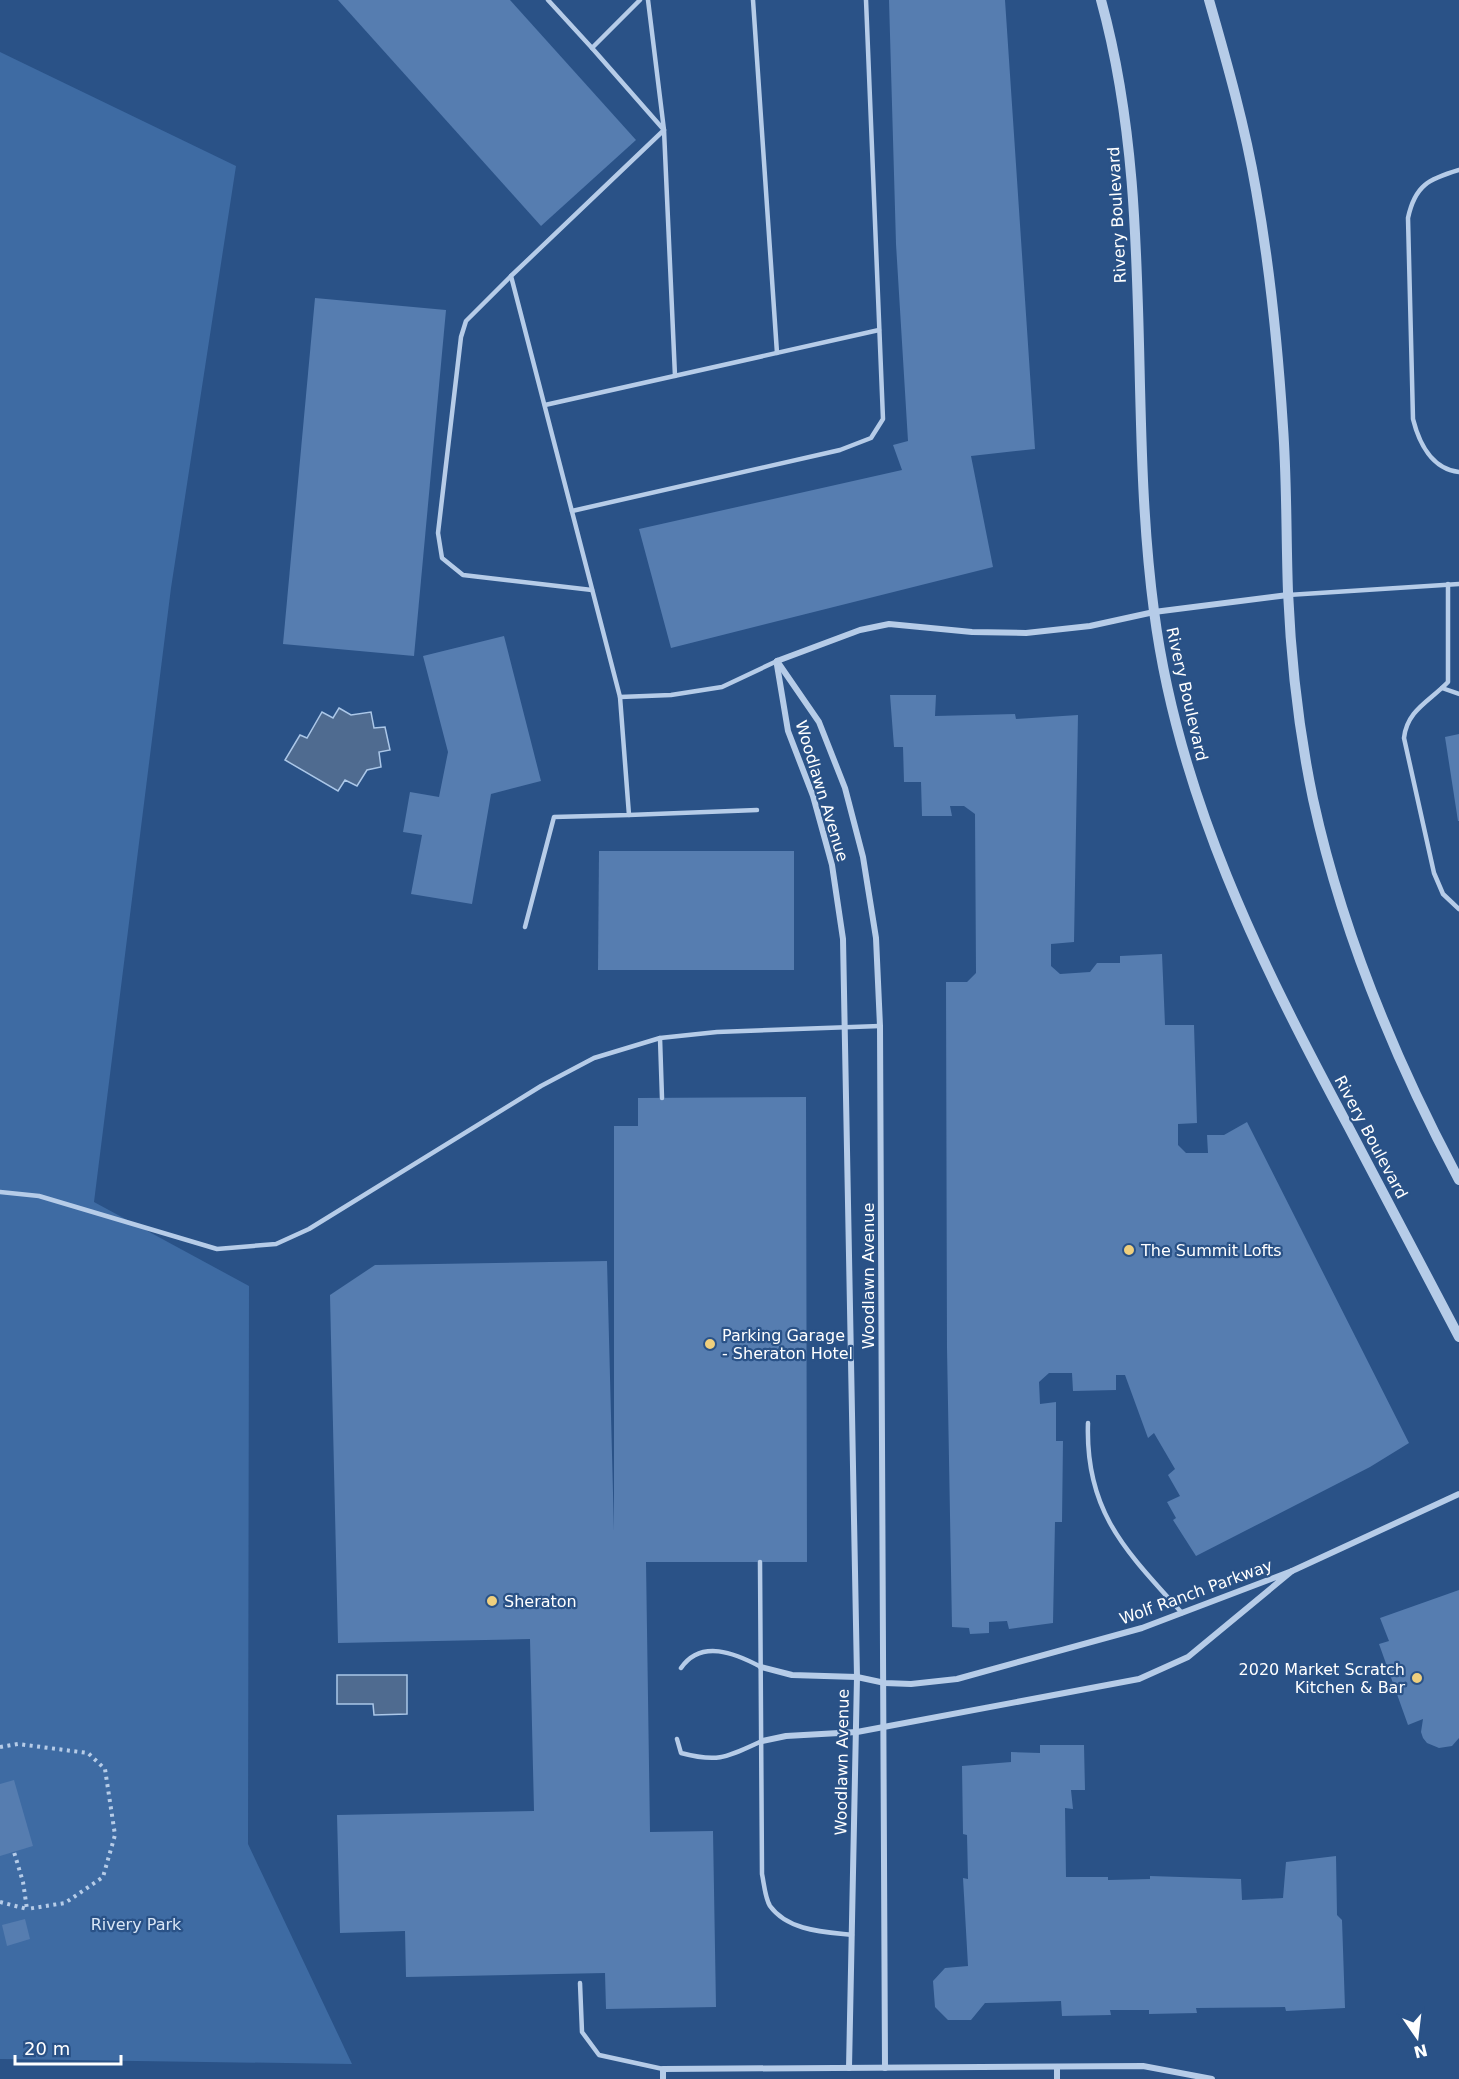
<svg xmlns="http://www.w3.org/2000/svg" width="1459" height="2079" font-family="'DejaVu Sans',sans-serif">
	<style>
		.green { fill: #3e6ba3 }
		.water { fill: #4f6b90; stroke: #abc7e8; stroke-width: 1.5 }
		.building { fill: #567db0 }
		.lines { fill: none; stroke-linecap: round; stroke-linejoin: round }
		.path { stroke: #b6cce8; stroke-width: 4; stroke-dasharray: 3 4.5; stroke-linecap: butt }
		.service { stroke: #b6cce8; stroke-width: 4.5 }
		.minor { stroke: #b6cce8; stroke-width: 6 }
		.tertiary { stroke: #b6cce8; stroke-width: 10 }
		.poi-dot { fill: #efcf7d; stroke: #2a5287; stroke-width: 2 }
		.labels { text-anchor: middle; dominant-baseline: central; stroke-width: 4.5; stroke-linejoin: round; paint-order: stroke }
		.street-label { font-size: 16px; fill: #fff; stroke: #2a5287 }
		.poi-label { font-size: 16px; fill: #fff; stroke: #2a5287; text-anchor: start }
		.park-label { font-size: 16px; fill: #d9e6f6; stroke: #2a5287 }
	</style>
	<rect width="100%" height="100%" fill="#2a5287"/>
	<path class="green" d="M0,52L236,166L171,588L94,1202L249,1286L248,1844L352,2064L0,2059Z"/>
	<g class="water">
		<path d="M339,708L351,715L371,712L374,728L385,727L390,750L379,752L381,767L367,770L357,786L345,780L338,791L285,760L300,735L307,738L322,712L333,718Z"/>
		<path d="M337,1675H407V1714L374,1715L373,1704H337Z"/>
	</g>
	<g class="building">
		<path d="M338,0H510L636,140L541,226Z"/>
		<path d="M889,0H1005L1035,449L971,456L993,567L671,648L639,529L902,470L893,445L908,441L896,244Z"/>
		<path d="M315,298L446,310L414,656L283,644Z"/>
		<path d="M504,636L541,781L491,794L472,904L411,894L422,835L403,832L410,792L439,797L448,752L423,656Z"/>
		<path d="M890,695H936L935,716L1015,714L1016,719L1078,715L1074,942L1051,944V966L1060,974L1090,972L1097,963H1120V956L1162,954L1165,1025H1194L1197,1123L1178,1124V1145L1186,1153H1208L1207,1135H1224L1247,1122L1409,1443L1370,1467L1196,1556L1173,1520L1176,1518L1167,1502L1180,1496L1168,1475L1175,1469L1154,1433L1148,1438L1125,1375H1116V1390L1073,1391L1072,1373H1049L1039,1382L1040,1404L1056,1402V1441H1063L1062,1522H1055L1053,1623L1009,1629L1007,1621L989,1622V1633L970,1634L969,1628L952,1627L947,1348L946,982H967L976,973L975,814L964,806H950L952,816H922L921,782H904L903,747H894Z"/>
		<path d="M1459,734V821H1458L1445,737Z"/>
		<path d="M599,851H794V970H598Z"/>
		<path d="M806,1097L807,1562H646L650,1832L713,1831L716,2007L606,2009L605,1973L406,1977L405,1931L340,1933L337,1815L534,1811L530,1639L338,1643L330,1295L375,1265L607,1261L614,1531V1126H638V1098Z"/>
		<path d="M1459,1590V1738L1452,1746L1439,1748L1427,1743L1423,1738L1421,1732L1423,1719L1408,1725L1379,1644L1389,1641L1380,1618Z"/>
		<path d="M1040,1745H1084L1085,1790H1071L1073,1809L1065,1808L1066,1877H1108V1880L1150,1879V1876L1241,1879L1242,1900L1283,1898L1286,1862L1336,1856L1337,1915L1342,1920L1345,2008L1286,2011L1285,2007L1196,2008L1197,2013L1149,2014V2010H1110L1111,2015L1062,2016L1061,2001L985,2003L971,2020H948L935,2007L933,1981L945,1968L968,1966L963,1878L968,1879L967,1835L963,1834L962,1766L1011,1762V1752L1040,1753Z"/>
		<path d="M14,1780L33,1846L0,1856V1784Z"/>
		<path d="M25,1919L30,1939L7,1946L2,1925Z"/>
	</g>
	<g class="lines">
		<g class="path">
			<path d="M0,1747L18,1744L88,1753L105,1769L115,1835L103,1877L65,1903L27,1909"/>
			<path d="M0,1902L27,1909L23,1882L14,1852"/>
		</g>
		<g class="service">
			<path d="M548,0L592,48"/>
			<path d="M640,0L592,48L664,130L511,276L620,697L671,695L722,687L777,661"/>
			<path d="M648,0L664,130L675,376"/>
			<path d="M753,0L777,353"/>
			<path d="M1459,170C1429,179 1415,185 1408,218L1413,419C1419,443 1432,469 1459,472"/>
			<path d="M511,276L466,321L461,337L438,533L442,558L463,575L592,590"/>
			<path d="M545,405L879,330"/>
			<path d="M572,511L840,450L871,438L883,419L866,0"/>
			<path d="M1448,584V682C1430,701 1407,710 1404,738L1434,873L1443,894L1459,909"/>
			<path d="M1288,595L1459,584"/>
			<path d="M1442,688L1459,694"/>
			<path d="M629,815L757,810"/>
			<path d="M525,927L554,817L629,815L620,697"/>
			<path d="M660,1038L662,1098"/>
			<path d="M0,1192L39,1196L217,1249L276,1244L309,1229L541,1086L594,1058L660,1038L717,1032L880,1026"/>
			<path d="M1088,1423C1085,1512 1126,1551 1182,1613"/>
			<path d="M760,1562L762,1874C764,1883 765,1898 770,1906C788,1931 825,1932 852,1935"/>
			<path d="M681,1668C701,1639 735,1653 761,1667"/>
			<path d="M677,1739L681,1753C719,1763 727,1757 762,1741"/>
			<path d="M580,1983L582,2032L599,2055L663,2069"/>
		</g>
		<g class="minor">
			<path d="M777,661L819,722L845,788L863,857L876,938L880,1026L885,2068"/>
			<path d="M777,661L860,630L889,624L972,632L1026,633L1090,626L1154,612L1288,595"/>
			<path d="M777,665L788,731L813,796L832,865L843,939L857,1677L849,2068"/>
			<path d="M1292,1571L1459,1494"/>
			<path d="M761,1667L792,1675L857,1677L885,1683L911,1684L957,1679L1142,1628L1292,1571L1188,1657L1139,1679L857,1732L786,1736L762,1741"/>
			<path d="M1057,2067V2079"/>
			<path d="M663,2079V2069L1143,2066L1212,2079"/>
		</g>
		<g class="tertiary">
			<path d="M1101,0C1156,199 1127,408 1154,611C1178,796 1260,962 1347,1124C1384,1195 1422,1266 1459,1337"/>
			<path d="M1209,0C1227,63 1245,126 1256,190C1270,268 1278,348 1283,427C1287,482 1286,537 1288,592C1291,660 1299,732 1313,799C1342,932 1395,1060 1459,1180"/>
		</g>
	</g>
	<g class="poi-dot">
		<circle cx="1129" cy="1250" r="6"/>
		<circle cx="710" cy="1344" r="6"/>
		<circle cx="492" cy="1601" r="6"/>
		<circle cx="1417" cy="1678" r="6"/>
	</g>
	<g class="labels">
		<g class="street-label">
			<text transform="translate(1117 215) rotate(-93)">Rivery Boulevard</text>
			<text transform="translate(1187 694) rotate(77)">Rivery Boulevard</text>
			<text transform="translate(822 791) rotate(73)">Woodlawn Avenue</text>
			<text transform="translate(1371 1137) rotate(62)">Rivery Boulevard</text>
			<text transform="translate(868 1276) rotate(-90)">Woodlawn Avenue</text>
			<text transform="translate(1196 1592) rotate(-20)">Wolf Ranch Parkway</text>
			<text transform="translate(842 1762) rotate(-89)">Woodlawn Avenue</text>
		</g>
		<g class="poi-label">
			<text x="1141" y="1250">The Summit Lofts</text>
			<text x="722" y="1335">Parking Garage<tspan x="722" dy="18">- Sheraton Hotel</tspan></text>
			<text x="504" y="1601">Sheraton</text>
			<text x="1405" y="1669" text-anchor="end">2020 Market Scratch<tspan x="1405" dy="18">Kitchen &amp; Bar</tspan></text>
		</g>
		<g class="park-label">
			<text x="136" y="1924">Rivery Park</text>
		</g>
	</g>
	<g transform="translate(1417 2037) rotate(166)" stroke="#2a5287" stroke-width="4.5" paint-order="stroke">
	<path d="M0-4.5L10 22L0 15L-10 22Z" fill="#ffffff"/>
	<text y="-9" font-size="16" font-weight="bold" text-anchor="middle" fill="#ffffff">N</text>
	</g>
	<path d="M15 2055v9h106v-9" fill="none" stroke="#ffffff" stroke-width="3"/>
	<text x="24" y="2055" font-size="18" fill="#ffffff" stroke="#2a5287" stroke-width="4.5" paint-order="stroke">20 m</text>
</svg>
